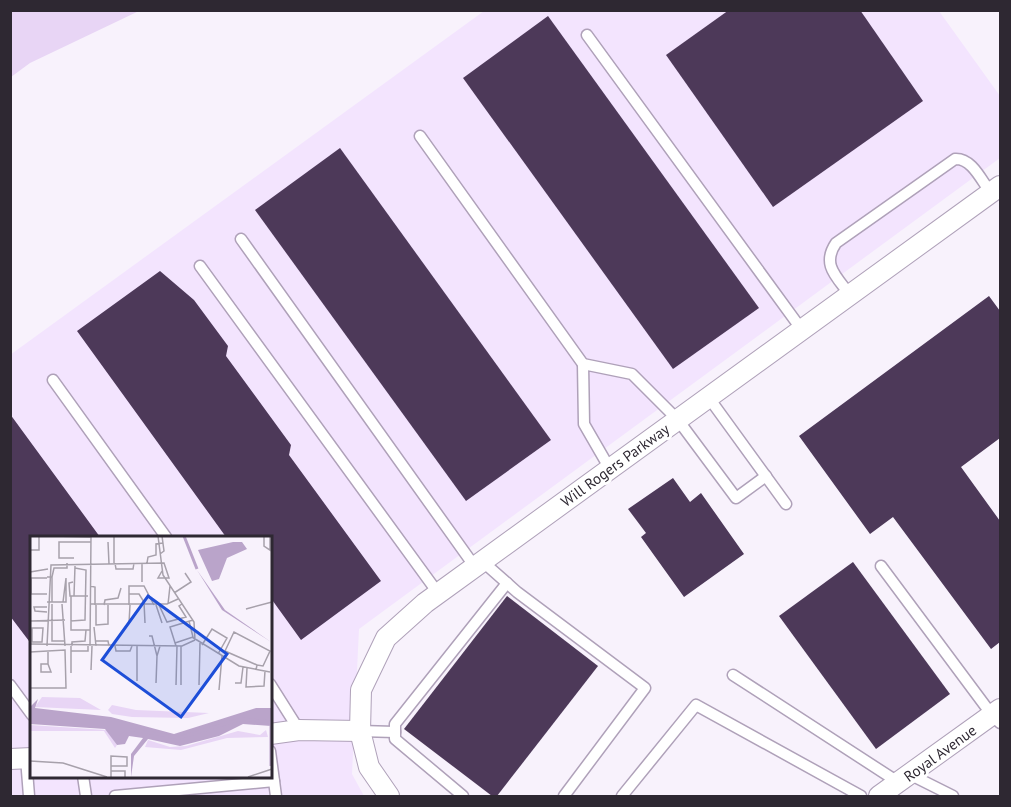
<svg xmlns="http://www.w3.org/2000/svg" width="1011" height="807" font-family="'PT Sans',sans-serif">
	<style>
		.built { fill: #f3e4fe; fill-rule: evenodd }
		.green { fill: #e8d5f5 }
		.building { fill: #4d3959 }
		.lines { fill: none; stroke-linecap: round; stroke-linejoin: round }
		.lane-casing { stroke: #afa1b9; stroke-width: 13 }
		.street-casing { stroke: #afa1b9; stroke-width: 22 }
		.lane { stroke: #fff; stroke-width: 10 }
		.street { stroke: #fff; stroke-width: 20 }
		.labels { text-anchor: middle; dominant-baseline: central; stroke-width: 6; stroke-linejoin: round; paint-order: stroke }
		.street-label { font-size: 15px; fill: #2e2832; stroke: #fff }
		.inset-river { fill: none; stroke: #baa4ca; stroke-width: 3 }
		.inset-road { fill: none; stroke: #a7a1ab; stroke-width: 1.5 }
		.view { fill: #1d4ed8; fill-opacity: 0.15; stroke: #1d4ed8; stroke-width: 3 }
		.inset-edge { fill: none; stroke: #2e2832; stroke-width: 3 }
	</style>
	<rect width="100%" height="100%" fill="#f8f2fc"/>
	<path class="built" d="M484,11H939L1000,96V158L359,629L352,774L364,796H11L10,355ZM32,537H270V776H32Z"/>
	<path class="green" d="M11,10H139V11L30,63L11,77Z"/>
	<g class="building">
		<path d="M729,10H860L923,101L773,207L666,55Z"/>
		<path d="M548,16L759,308L673,369L463,78Z"/>
		<path d="M340,148L551,440L466,501L255,210Z"/>
		<path d="M160,271L194,300L228,346L226,356L291,445L289,455L381,581L301,640L270,597V537H226L77,331Z"/>
		<path d="M989,296L1000,311V438L961,467L1000,521V642L991,649L893,517L870,534L799,436Z"/>
		<path d="M10,414L100,537H32V645L10,616Z"/>
		<path d="M673,478L690,502L701,493L744,554L684,597L641,537L646,533L628,509Z"/>
		<path d="M853,562L950,694L876,749L779,616Z"/>
		<path d="M507,596L598,666L497,796H492L404,729Z"/>
	</g>
	<g class="lines">
		<defs>
			<g id="lane">
				<path d="M587,35L802,330"/>
				<path d="M420,136L583,364"/>
				<path d="M241,239L475,567"/>
				<path d="M200,266L438,593"/>
				<path d="M850,295C837,277 821,265 836,243L955,159C972,158 981,180 991,193"/>
				<path d="M53,380L166,537"/>
				<path d="M709,398L786,504"/>
				<path d="M610,469L584,424L583,364L632,374L678,420L736,498L766,476"/>
				<path d="M482,561L517,592L645,688L564,796"/>
				<path d="M881,566L992,715L1000,723"/>
				<path d="M733,675L898,782"/>
				<path d="M270,684L299,730"/>
				<path d="M10,685L32,715"/>
				<path d="M360,731L395,732"/>
				<path d="M270,751L276,796"/>
				<path d="M26,758L29,796"/>
				<path d="M909,774L953,796"/>
				<path d="M83,776L86,796"/>
				<path d="M115,796L274,781"/>
				<path d="M463,796L395,739V724L507,583"/>
				<path d="M622,796L696,705L861,796"/>
			</g>
			<g id="street">
				<path d="M270,734L299,730L360,731"/>
				<path d="M10,759L32,758"/>
				<path d="M389,796L369,767L360,731L361,690L386,638L425,603L1000,186"/>
				<path d="M879,796L1000,709"/>
			</g>
		</defs>
		<use href="#lane" class="lane-casing"/>
		<use href="#street" class="street-casing"/>
		<use href="#lane" class="lane"/>
		<use href="#street" class="street"/>
	</g>
	<g class="labels">
		<g class="street-label">
			<text transform="translate(615 465) rotate(-36)">Will Rogers Parkway</text>
			<text transform="translate(940 753) rotate(-36)">Royal Avenue</text>
		</g>
	</g>
	<g transform="translate(30 536)">
		<rect width="242" height="242" fill="#f8f2fc"/>
		<path d="M12,161L50,162L71,174L5,171ZM82,169L106,174L179,177L158,182L102,181L82,178L78,174ZM0,189L77,194L87,209L85,212L74,195H0ZM236,194L238,201L197,202L151,214L115,211L118,204L140,211L156,210L208,195L230,199Z" fill="#e8d5f5"/>
		<path d="M203,6H212L217,13L197,22L189,43L182,45L168,14ZM167,34L195,74L241,106L192,74ZM8,163L5,172L81,181L144,198L226,172H241V190L213,188L189,200L150,210L118,203L104,220L101,241V218L113,202L99,200L95,208L87,209L75,193L0,188V171Z" fill="#baa4ca"/>
		<path class="inset-river" d="M154,0L167,33M89,203L98,193L149,202L211,183L242,186M241,230V190"/>
		<path class="inset-road" d="M23,0L61,1M84,0V27M128,0L133,39L164,86L165,104M234,0V10L240,14V0M78,6L79,28M0,14H9V0M130,18L134,15L132,0M44,22H29V6H61M85,27L86,33H103L104,27M117,27L118,21L126,19V8L133,7M0,36L18,33M17,41H22L24,32H37V27M43,46L39,47L40,60H58M112,46V27M60,50L65,51V69M144,57L161,46L155,37M17,58H1V42H17M99,58V50H114L124,69M41,60V85L55,84L56,34L45,32M44,60L45,30M17,66H36V42L33,66M22,66V41M22,68V105H35M32,68L35,110M60,68H137L148,63M138,68L140,50M66,69V89L78,88V69M74,69L75,64L88,62L91,52M99,69V58H109L114,66L115,87M126,69L132,87M129,69L137,86L156,81L149,70L152,68M216,73L242,66M17,76L5,75L4,71H17M0,85L35,84M41,85V94H60M99,87L100,69M64,91L66,110M2,92H13L12,106H2ZM119,100H122L127,120L130,110M162,101L209,130L240,136M65,105H78L79,110M145,107L163,101L159,85M0,108L152,110L165,104M172,109L182,93L197,102L188,118M17,110L21,29L134,27L139,42H128L132,35M41,110V137M42,110V106L55,105L56,94M60,110L61,0M85,110L86,115H100L102,110M107,110V145M146,110L140,91L163,84M151,110V149M41,115H58V110M0,116L35,114L36,152H0M18,128L21,136H11V128H18V116M217,132L216,151L234,150L235,135M61,134L62,110M226,134L227,129L195,115L204,96L240,115L233,130L227,129M126,147L127,120M205,147H211L213,131M146,149L147,110M169,149L170,107M189,154L192,120M0,225L33,227L77,241M81,235H95V241M81,241V220L97,221V230H81M218,241L242,233"/>
		<path class="view" d="M118,60L197,118L151,181L72,124Z"/>
		<rect width="242" height="242" class="inset-edge"/>
	</g>
	<rect width="1011" height="807" fill="none" stroke="#2e2832" stroke-width="24"/>
</svg>
